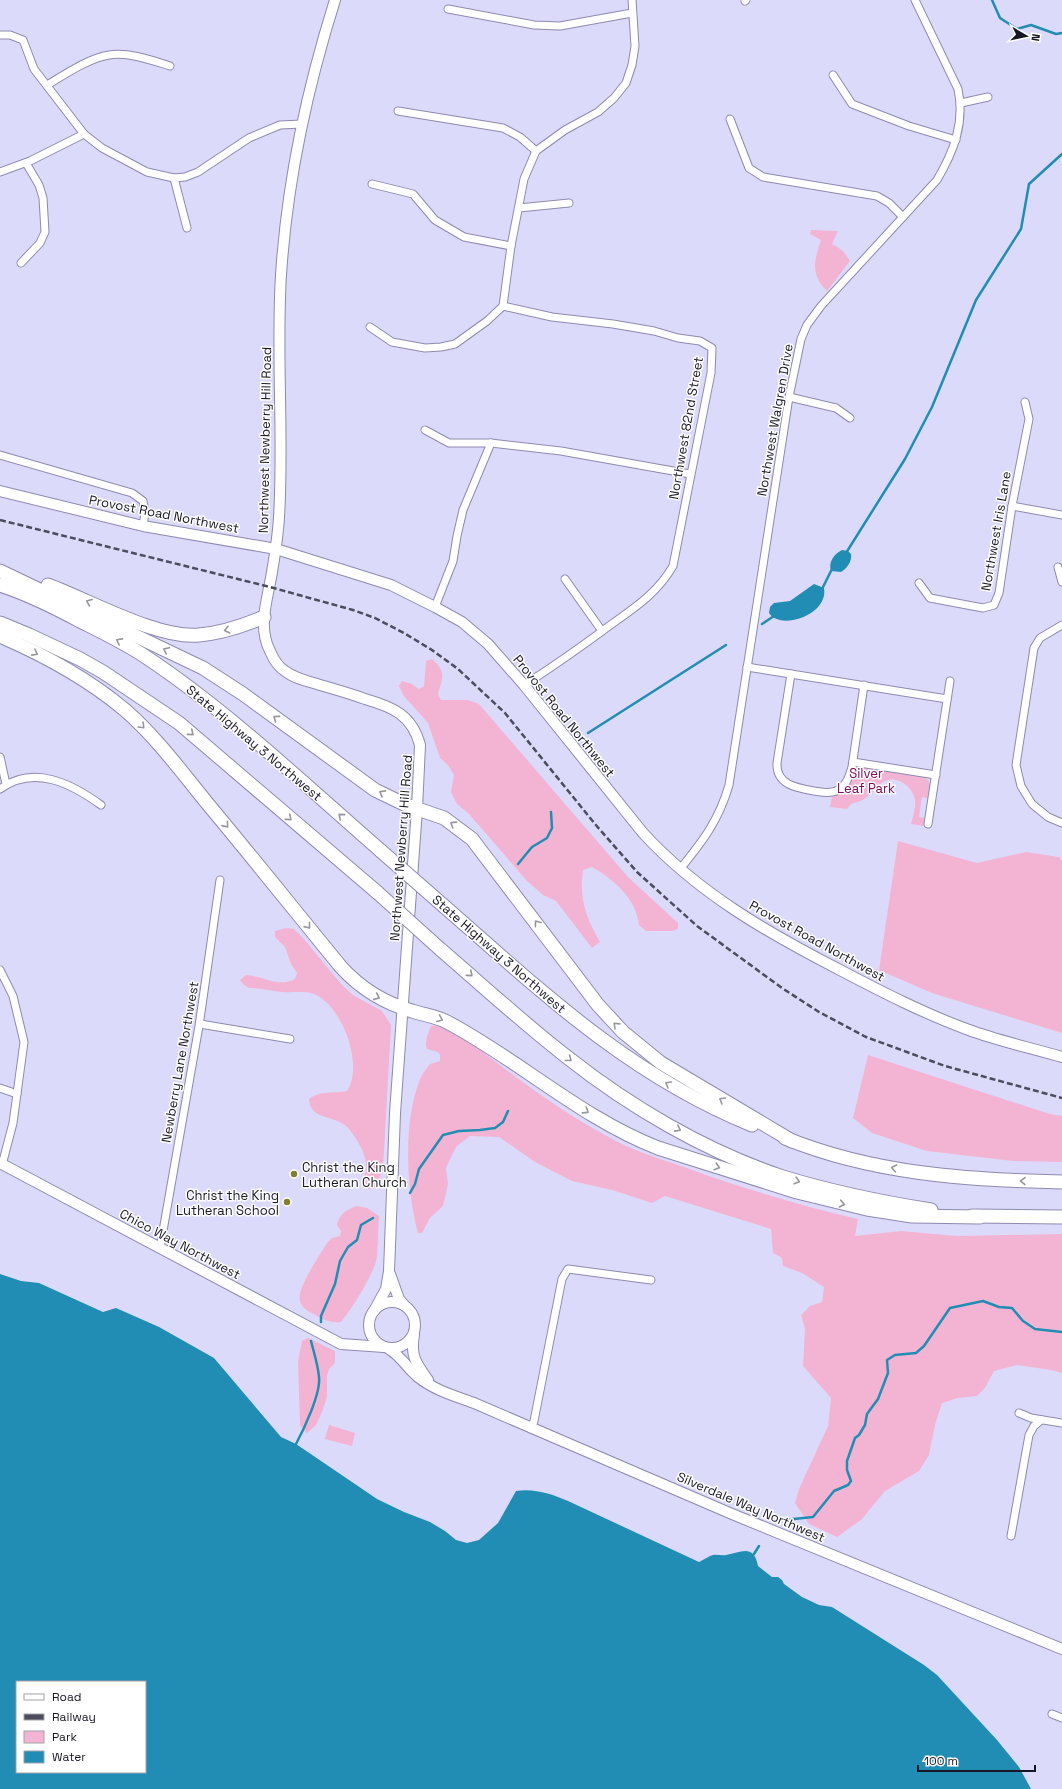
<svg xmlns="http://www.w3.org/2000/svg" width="1062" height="1789" font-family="'Space Grotesk',sans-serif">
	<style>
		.green { fill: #f3b4d3 }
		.water { fill: #218db4; fill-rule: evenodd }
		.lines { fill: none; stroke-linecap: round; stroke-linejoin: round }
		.stream { stroke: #218db4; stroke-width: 2.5 }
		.street-casing { stroke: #8c8ab0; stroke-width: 9 }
		.secondary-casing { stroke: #8c8ab0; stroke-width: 12 }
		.highway-casing { stroke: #8c8ab0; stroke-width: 15 }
		.street { stroke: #fff; stroke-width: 7 }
		.secondary { stroke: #fff; stroke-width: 10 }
		.highway { stroke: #fff; stroke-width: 13 }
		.rail { stroke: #4d4c5f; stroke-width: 2.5; stroke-dasharray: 6 3; stroke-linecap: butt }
		.highway-bridge-casing { stroke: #8c8ab0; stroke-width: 15; stroke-linecap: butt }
		.highway-bridge { stroke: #fff; stroke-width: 13 }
		.oneway { stroke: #97969c }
		.poi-dot { fill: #817f27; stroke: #fff; stroke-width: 1.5 }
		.labels { text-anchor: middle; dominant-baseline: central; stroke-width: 3; stroke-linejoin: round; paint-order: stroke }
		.street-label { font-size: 13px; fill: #171624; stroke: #fff }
		.park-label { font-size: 13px; fill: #83095a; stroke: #fff }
		.poi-label { font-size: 13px; fill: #171624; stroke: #fff; text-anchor: start }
	</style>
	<rect width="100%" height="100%" fill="#dcdafb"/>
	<g class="green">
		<path d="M811,230L838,231L832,244C841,248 845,253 850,261L827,291C810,274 814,261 821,240L810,234Z"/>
		<path d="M432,659C446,671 443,677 438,694L441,700H467L479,704L628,877L678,923V929L672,931H646L639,925C636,898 614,880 592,867L583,870C579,899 586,917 600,942L592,948L556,901L543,895L527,881L469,814L457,804L451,792L454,775L448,765L440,758L428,723L404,696L399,686L402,681L412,684L419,689L424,686L426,661Z"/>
		<path d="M861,767L922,776C933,781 930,788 928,798L922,797L919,817L926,818L924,826L911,824C913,816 916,808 915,800C913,787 898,775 885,781C878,784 872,794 864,799C857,804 853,800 847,809L830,807L832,797L847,788L855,771Z"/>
		<path d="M898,841L977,863L1026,852L1059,857L1062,861V1033L932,993L879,970Z"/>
		<path d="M286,928L294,929L304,939L342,985L353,995L382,1011L391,1025L383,1169L377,1187L372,1189L363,1188C361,1181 365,1177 366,1170C368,1157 357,1138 348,1128C335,1114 310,1121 309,1099C320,1090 334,1094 347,1091C364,1066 343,1008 316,995C307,990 293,993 283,992C271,991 261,988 249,988L243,984L240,980L246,975C263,976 279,988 295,979L297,973L291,964L285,947L275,937V931Z"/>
		<path d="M438,1025C467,1038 490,1058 516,1077C544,1098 574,1118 605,1135C629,1149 657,1158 684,1167C741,1188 799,1205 858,1219L855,1236L901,1231L957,1236L1062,1234V1373L1051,1370L1017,1365L994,1371L985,1388L977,1396L958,1398L942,1403L935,1425L929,1455L919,1471L885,1491L862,1519L837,1537L809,1524L795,1503L799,1489L828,1426L831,1398L803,1366L805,1329L801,1315L810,1306L822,1302L824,1287L802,1273L783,1266L782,1258L773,1253L771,1229L665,1196L652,1203L612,1190L572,1181L535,1162L499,1137L470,1136L456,1147L446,1168L448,1184L443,1206L430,1218L422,1233H418C406,1189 403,1122 420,1079C422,1074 426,1069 430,1064L440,1061V1055L438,1052L427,1049C424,1041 428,1034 431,1026Z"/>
		<path d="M868,1055L1050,1114L1062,1116V1162L1013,1161L927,1151L872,1133L853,1118Z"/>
		<path d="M357,1206L367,1208L379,1216C378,1229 378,1243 377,1257C375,1272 352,1309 341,1322C331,1323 324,1320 315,1315C309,1311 302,1309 300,1301C296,1289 320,1255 327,1243L332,1238L340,1236L341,1231L337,1225C339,1214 347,1209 357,1206Z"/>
		<path d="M308,1338L335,1351V1363L329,1369L327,1376V1397L322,1412L316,1425L307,1433L300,1426L298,1361L302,1341Z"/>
		<path d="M329,1425L355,1433L352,1446L325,1439Z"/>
	</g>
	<g class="water">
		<path d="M842,550L848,551L851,554C852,562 847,568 841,572L831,571C828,562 834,554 842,550Z"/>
		<path d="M814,584L824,588C829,615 780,631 769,613L770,607L774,603L790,601Z"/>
		<path d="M0,1274L21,1281L39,1283L103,1312L116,1308L159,1327L214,1358L281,1437L296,1444L377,1499L404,1512L430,1522L445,1531L456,1540L467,1543L479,1540L498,1523L516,1491C534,1488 552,1494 568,1501L699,1562C703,1560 709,1556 713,1555C717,1554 722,1556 726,1555C742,1552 754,1544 758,1566L772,1577H778L782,1580L784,1584L802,1597L819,1605L832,1607L924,1665L937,1675L997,1740L1019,1767L1031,1789H0ZM17,1682H145V1772H17Z"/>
	</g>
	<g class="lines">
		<g class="stream">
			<path d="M992,0L1000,18L1017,29L1031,25L1056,34L1062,33"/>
			<path d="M846,553L905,459L932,407L976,300L1021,229L1029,184L1062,154"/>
			<path d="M822,589L832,569"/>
			<path d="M762,624L774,616"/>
			<path d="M588,733L726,645"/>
			<path d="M518,864L532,847L547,838L552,828L551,812"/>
			<path d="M410,1193L415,1184L419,1169L443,1135L459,1131L480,1130L495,1128L503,1122L508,1111"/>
			<path d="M321,1322V1316L335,1284L340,1261L348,1247L357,1240L361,1225L373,1218"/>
			<path d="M296,1444C304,1429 321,1393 319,1377C318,1365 314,1353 311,1341"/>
			<path d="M784,1520L813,1517L834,1491L848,1485L851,1481L847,1470V1461L855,1438L859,1435L865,1425L867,1414L878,1399L888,1373L887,1360L895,1355L916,1353L924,1346L950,1308L983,1301L999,1307L1012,1308L1023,1321L1035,1329L1062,1332"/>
			<path d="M754,1554L759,1546"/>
		</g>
		<defs>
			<g id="street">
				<path d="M745,1L746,0"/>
				<path d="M448,9L534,25L560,26L632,13"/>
				<path d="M0,35H10L23,40L34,69L84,134L102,148L147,172L174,178L185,177L198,172L249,138L280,125L302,124"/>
				<path d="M833,75L852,104L909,126L956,140"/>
				<path d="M47,85C64,75 89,58 109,55C129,52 151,60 170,66"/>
				<path d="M961,103L988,97"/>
				<path d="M398,111L503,128L520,137L536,151"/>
				<path d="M730,119L749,168L763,177L877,196L889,203L903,217"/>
				<path d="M0,172L30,161L84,134"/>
				<path d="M174,178L187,228"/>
				<path d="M372,184L413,194L435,220L464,237L511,246"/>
				<path d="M519,208L569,203"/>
				<path d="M21,263L40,243L45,232L43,198L39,185L26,163"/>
				<path d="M503,306L552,317L613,324L654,331L678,338L700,341L712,348L711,373L673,566C655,597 629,611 601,632C575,651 551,668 524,685"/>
				<path d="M503,306L511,246L524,179L536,151L565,130L598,112L614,98L626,83L632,65L635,46L632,0"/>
				<path d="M370,327L392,342L425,348L441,347L455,344L487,321L503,306"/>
				<path d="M789,397L836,408L850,418"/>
				<path d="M425,430L449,443H491L561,451L690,474"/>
				<path d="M0,455L132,493L143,501L145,513L143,526"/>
				<path d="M1012,506L1062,515"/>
				<path d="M1058,567L1062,582"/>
				<path d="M565,579L602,631"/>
				<path d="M919,583L930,598L983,608L994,605L999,593L1012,506L1029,419L1025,402"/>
				<path d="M435,607L453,561L457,536L463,510L491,443"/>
				<path d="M1062,625L1040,638L1034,648L1016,765L1021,786L1032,804L1048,817L1062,823"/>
				<path d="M747,667L947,699"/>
				<path d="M791,674L777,763C776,785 797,788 814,791C821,792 829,794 836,791C846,787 849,777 852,767L864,685"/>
				<path d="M0,757L6,784"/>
				<path d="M853,762L936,775"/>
				<path d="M0,789C34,764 72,784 101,805"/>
				<path d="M928,824L950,681"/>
				<path d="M680,869C703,841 719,820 729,785L789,397L801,339L807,325L821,306L937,180C954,151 965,123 958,89L915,0"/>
				<path d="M0,970L13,996L24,1042L13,1123L2,1165"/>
				<path d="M200,1024L290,1039"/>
				<path d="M0,1088L17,1094"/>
				<path d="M160,1248L199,1026L220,880"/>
				<path d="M1019,1413L1031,1418L1062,1423"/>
				<path d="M531,1429L534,1421L562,1279L568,1269L651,1280"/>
				<path d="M1011,1536L1029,1435L1034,1426L1041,1420"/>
				<path d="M1052,1714L1062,1718"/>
			</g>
			<g id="secondary">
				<path d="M335,0C307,89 287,182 281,275C276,355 284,437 279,517C278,536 275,554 272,572C268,598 257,626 270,651C273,658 278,667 285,671C294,678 306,681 317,684C333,689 349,693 365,699C393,707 412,715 420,745L417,809L395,1113L389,1271L386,1289L374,1311"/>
				<path d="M0,491L143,526L276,549L391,585L435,607L462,622L488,644L524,685L643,833C698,893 768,933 840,970C882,992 925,1014 969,1030C999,1041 1031,1048 1062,1057"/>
				<path d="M0,1163L341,1344L384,1347"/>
				<path d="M390,1274L399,1299L404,1305"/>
				<circle cx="392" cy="1325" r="23"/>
				<path d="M414,1335C410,1357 417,1364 428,1380"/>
				<path d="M389,1349C401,1356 407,1368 418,1377C434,1390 455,1396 474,1403L732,1514L1062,1649"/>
			</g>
			<g id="highway">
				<path d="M0,571L203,668L243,694L375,790L406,805L444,818L472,839L598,1005L623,1032L661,1063L792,1141"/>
				<path d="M0,585C28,594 54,607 80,621C102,632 125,643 146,657C230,713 305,785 381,851"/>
				<path d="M48,585C89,600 157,639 199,635C222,633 243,626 264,617"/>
				<path d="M0,623L29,635L80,659L103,672L179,723L378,893"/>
				<path d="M0,636C44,655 88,679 125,710C156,737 181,771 207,803C252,857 296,912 341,967C361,989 384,1003 412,1011C424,1015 436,1016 447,1022C519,1060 581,1118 658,1148L797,1192L867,1209L912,1216L980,1217"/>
				<path d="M445,907C542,992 629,1075 752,1125"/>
				<path d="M440,949C482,985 523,1023 567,1057C630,1107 707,1152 783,1177C832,1192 881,1202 931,1210"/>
				<path d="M785,1138C873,1174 968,1180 1062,1182"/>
				<path d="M972,1216L1062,1217"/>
			</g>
		</defs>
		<use href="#street" class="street-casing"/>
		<use href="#secondary" class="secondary-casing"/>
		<use href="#highway" class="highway-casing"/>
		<use href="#street" class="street"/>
		<use href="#secondary" class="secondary"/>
		<use href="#highway" class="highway"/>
		<path class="rail" d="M0,520L270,587L353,610L375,618L404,633L432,650L458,669L505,713L595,824L637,872L697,926L782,988L819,1012L866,1037L945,1066L1062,1098"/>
		<defs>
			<g id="highway-bridge">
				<path d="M381,851L445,907"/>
				<path d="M378,893L440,949"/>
			</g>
		</defs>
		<use href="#highway-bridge" class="highway-bridge-casing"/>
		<use href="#highway-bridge" class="highway-bridge"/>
	</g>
	<defs><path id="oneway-chevron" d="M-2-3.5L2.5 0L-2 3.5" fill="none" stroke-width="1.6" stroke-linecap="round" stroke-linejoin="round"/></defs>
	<g class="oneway">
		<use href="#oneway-chevron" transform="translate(89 602) rotate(-158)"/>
		<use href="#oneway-chevron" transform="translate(227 630) rotate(166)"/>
		<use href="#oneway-chevron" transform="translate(119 641) rotate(-152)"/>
		<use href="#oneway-chevron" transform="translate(166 650) rotate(-155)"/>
		<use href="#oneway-chevron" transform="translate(35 653) rotate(28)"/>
		<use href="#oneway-chevron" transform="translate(276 718) rotate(-144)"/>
		<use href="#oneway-chevron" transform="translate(142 726) rotate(45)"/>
		<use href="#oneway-chevron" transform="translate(191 733) rotate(40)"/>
		<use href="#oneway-chevron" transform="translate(382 793) rotate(-151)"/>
		<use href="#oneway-chevron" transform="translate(341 816) rotate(-139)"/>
		<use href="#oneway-chevron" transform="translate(289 818) rotate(40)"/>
		<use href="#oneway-chevron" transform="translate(453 824) rotate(-147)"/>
		<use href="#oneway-chevron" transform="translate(226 825) rotate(51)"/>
		<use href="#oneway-chevron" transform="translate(537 923) rotate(-127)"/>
		<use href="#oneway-chevron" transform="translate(308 926) rotate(51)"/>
		<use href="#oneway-chevron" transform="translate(470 974) rotate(41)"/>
		<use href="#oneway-chevron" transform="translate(377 997) rotate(24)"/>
		<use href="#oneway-chevron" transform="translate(440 1019) rotate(23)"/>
		<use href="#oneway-chevron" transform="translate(616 1025) rotate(-136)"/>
		<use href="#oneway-chevron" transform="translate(569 1059) rotate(38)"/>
		<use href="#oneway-chevron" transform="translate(668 1084) rotate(-150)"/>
		<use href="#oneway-chevron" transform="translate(722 1100) rotate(-149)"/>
		<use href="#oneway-chevron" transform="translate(586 1111) rotate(33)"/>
		<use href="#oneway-chevron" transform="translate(678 1129) rotate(28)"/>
		<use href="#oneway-chevron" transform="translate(717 1167) rotate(18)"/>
		<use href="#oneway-chevron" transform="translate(894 1168) rotate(-169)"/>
		<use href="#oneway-chevron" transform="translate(797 1181) rotate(17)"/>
		<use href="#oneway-chevron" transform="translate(1023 1181) rotate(-179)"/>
		<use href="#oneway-chevron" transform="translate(842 1204) rotate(12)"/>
	</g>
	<g class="poi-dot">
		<circle cx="294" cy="1174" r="4"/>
		<circle cx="287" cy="1202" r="4"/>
	</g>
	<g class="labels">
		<g class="street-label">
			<text transform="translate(775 420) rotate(-80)">Northwest Walgren Drive</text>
			<text transform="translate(686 428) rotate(-80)">Northwest 82nd Street</text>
			<text transform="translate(265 440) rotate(-89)">Northwest Newberry Hill Road</text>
			<text transform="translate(164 514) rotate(11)">Provost Road Northwest</text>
			<text transform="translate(996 531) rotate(-80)">Northwest Iris Lane</text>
			<text transform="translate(564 716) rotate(51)">Provost Road Northwest</text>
			<text transform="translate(254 743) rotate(40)">State Highway 3 Northwest</text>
			<text transform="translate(401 848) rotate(-86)">Northwest Newberry Hill Road</text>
			<text transform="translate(817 941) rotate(29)">Provost Road Northwest</text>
			<text transform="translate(499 954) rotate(41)">State Highway 3 Northwest</text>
			<text transform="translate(180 1062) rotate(-80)">Newberry Lane Northwest</text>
			<text transform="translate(180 1244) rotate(28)">Chico Way Northwest</text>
			<text transform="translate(751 1507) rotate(23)">Silverdale Way Northwest</text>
		</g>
		<g class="park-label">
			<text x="866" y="773">Silver<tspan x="866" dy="15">Leaf Park</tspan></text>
		</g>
		<g class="poi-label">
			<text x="302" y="1167">Christ the King<tspan x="302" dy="15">Lutheran Church</tspan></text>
			<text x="279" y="1195" text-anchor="end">Christ the King<tspan x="279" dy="15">Lutheran School</tspan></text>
		</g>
	</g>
	<rect x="16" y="1681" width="130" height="92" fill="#ffffff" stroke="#a2a2a7"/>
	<rect x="24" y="1694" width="20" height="6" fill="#ffffff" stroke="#a2a2a7"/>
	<text x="52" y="1701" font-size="12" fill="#171624">Road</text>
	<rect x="24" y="1714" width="20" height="6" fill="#4d4c5f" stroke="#a2a2a7"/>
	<text x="52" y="1721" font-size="12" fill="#171624">Railway</text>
	<rect x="24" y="1731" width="20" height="12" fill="#f3b4d3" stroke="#a2a2a7"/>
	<text x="52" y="1741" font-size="12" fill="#171624">Park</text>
	<rect x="24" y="1751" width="20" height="12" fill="#218db4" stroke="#a2a2a7"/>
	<text x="52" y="1761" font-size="12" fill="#171624">Water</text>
	<g transform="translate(1026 36) rotate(99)" stroke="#ffffff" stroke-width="3" paint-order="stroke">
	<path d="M0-3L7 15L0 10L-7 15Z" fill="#171624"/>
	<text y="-6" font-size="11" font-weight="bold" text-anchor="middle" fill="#171624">N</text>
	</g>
	<path d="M918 1765v6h117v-6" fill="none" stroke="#171624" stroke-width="2"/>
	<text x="924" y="1765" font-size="12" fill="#171624" stroke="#ffffff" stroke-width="3" paint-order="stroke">100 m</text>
</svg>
